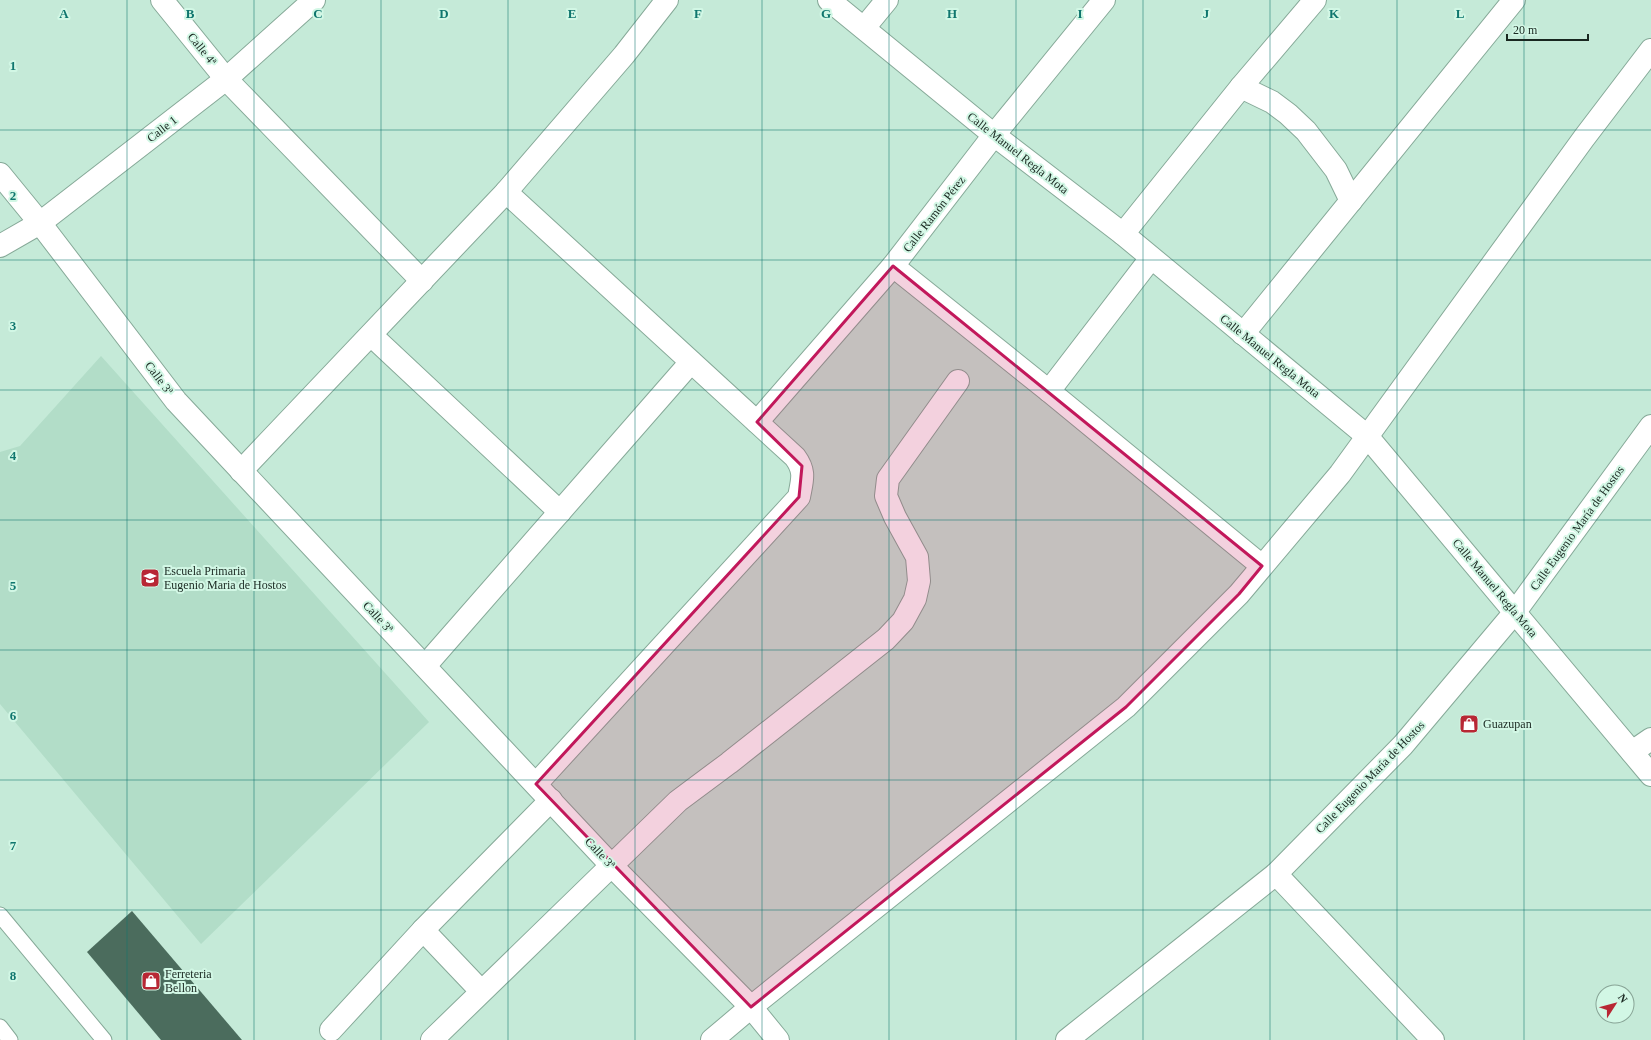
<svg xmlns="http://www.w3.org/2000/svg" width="1651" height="1040" font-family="'Times New Roman',serif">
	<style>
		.built { fill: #b2ddc8 }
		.building { fill: #4b6c5d }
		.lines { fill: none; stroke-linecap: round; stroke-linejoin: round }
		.lane-casing { stroke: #86a998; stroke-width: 17 }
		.street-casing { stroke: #86a998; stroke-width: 24 }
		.lane { stroke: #fff; stroke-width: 15 }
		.street { stroke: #fff; stroke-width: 22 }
		.marked { fill: #c2185b; fill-opacity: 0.2; stroke: #c2185b; stroke-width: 3; stroke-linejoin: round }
		.grid { fill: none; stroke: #0f766e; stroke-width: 1; stroke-opacity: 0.55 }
		.labels { text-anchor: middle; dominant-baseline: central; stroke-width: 4; stroke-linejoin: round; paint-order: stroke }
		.street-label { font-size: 12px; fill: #192720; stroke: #d2f7e5 }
		.poi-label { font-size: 12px; fill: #192720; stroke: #d2f7e5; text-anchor: start }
		.grid-label { font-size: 13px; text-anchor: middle; font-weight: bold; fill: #0f766e; stroke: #d2f7e5; stroke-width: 4; stroke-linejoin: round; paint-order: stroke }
	</style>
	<rect width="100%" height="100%" fill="#c5ead8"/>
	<path class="built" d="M101,356L429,722L201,944L0,704V452L20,446Z"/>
	<path class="building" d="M132,911L242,1040H161L87,952Z"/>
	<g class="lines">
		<defs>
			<g id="lane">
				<path d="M0,915L104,1040"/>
				<path d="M0,1027L10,1040"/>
			</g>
			<g id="street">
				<path d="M162,0L226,79L422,281"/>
				<path d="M829,0L994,135L1123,234L1367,436L1651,775"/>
				<path d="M864,28L887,0"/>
				<path d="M1241,87L1272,102L1288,114L1306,131L1336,170L1351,201"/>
				<path d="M0,174L40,223L176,401L611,865L751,1007L778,1040"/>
				<path d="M506,192L795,457C806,472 802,480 799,497L536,784"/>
				<path d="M1123,234L1241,87L1315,0"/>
				<path d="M0,246L40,223L226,79L314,0"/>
				<path d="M893,266L1049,391L1262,566"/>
				<path d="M1243,334L1514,0"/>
				<path d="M371,335L560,512"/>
				<path d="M1049,391L1151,258"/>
				<path d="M757,422L893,266L994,135L1104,0"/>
				<path d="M241,471L506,192L624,55L667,0"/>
				<path d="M425,666L691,362"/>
				<path d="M1632,752L1651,739"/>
				<path d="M1276,874L1433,1040"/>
				<path d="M423,930L481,991"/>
				<path d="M331,1030L423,930L551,800"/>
				<path d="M432,1040L678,801L729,763L886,639L903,621L915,599L919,581L917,557L895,517L886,496L888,479L958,381"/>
				<path d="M712,1040L751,1007L1126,707L1239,594L1340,474L1584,138L1651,50"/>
				<path d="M1067,1040L1276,874L1403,745L1515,612L1651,426"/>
			</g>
		</defs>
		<use href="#lane" class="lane-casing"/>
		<use href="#street" class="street-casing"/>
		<use href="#lane" class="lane"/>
		<use href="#street" class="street"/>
	</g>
	<path class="marked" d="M893,266L1262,566L1239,594L1126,707L751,1007L536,784L799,497L802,466L757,422Z"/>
	<path class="grid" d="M127,0V1040M254,0V1040M381,0V1040M508,0V1040M635,0V1040M762,0V1040M889,0V1040M1016,0V1040M1143,0V1040M1270,0V1040M1397,0V1040M1524,0V1040M0,130H1651M0,260H1651M0,390H1651M0,520H1651M0,650H1651M0,780H1651M0,910H1651"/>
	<defs>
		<symbol id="school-square" viewBox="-11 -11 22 22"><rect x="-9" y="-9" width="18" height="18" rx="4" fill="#b82734" stroke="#d2f7e5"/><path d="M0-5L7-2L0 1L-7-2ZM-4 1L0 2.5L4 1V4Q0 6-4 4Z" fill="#fff"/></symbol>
		<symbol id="shop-square" viewBox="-11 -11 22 22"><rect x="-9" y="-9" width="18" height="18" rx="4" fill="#b82734" stroke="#d2f7e5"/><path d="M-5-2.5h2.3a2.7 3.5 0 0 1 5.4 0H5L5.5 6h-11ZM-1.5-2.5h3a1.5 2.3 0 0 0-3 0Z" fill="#fff"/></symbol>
	</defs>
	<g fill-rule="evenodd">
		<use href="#school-square" x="139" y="567" width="22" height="22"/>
		<use href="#shop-square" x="1458" y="713" width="22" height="22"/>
		<use href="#shop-square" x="140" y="970" width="22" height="22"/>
	</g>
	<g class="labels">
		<g class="street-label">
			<text transform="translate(202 49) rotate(51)">Calle 4ª</text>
			<text transform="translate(162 129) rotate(-38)">Calle 1</text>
			<text transform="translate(1018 153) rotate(38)">Calle Manuel Regla Mota</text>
			<text transform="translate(934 214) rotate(-52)">Calle Ramón Pérez</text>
			<text transform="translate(1270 356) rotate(39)">Calle Manuel Regla Mota</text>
			<text transform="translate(159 378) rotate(53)">Calle 3ª</text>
			<text transform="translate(1577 528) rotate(-54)">Calle Eugenio María de Hostos</text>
			<text transform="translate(1495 588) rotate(50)">Calle Manuel Regla Mota</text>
			<text transform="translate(378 617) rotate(47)">Calle 3ª</text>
			<text transform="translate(1370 777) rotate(-46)">Calle Eugenio María de Hostos</text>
			<text transform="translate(600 853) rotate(47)">Calle 3ª</text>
		</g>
		<g class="poi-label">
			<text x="164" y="571">Escuela Primaria<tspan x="164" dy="14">Eugenio Maria de Hostos</tspan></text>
			<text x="1483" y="724">Guazupan</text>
			<text x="165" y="974">Ferreteria<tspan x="165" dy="14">Bellon</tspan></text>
		</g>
	</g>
	<g class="grid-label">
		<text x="64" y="18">A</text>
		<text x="190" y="18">B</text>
		<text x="318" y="18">C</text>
		<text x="444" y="18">D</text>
		<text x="572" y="18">E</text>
		<text x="698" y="18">F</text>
		<text x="826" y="18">G</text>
		<text x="952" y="18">H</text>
		<text x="1080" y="18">I</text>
		<text x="1206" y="18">J</text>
		<text x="1334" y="18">K</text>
		<text x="1460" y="18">L</text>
		<text x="13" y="70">1</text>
		<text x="13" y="200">2</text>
		<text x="13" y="330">3</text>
		<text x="13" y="460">4</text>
		<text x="13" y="590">5</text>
		<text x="13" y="720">6</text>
		<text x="13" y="850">7</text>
		<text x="13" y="980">8</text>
	</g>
	<g transform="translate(1615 1004) rotate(54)"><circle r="19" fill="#d2f7e5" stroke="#88a496"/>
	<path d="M0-3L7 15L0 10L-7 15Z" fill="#b82734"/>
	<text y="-6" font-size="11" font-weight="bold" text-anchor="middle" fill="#192720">N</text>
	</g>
	<path d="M1507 34v6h81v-6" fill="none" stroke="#192720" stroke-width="2"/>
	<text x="1513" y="34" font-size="12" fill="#192720" stroke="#d2f7e5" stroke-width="3" paint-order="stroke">20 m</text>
</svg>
